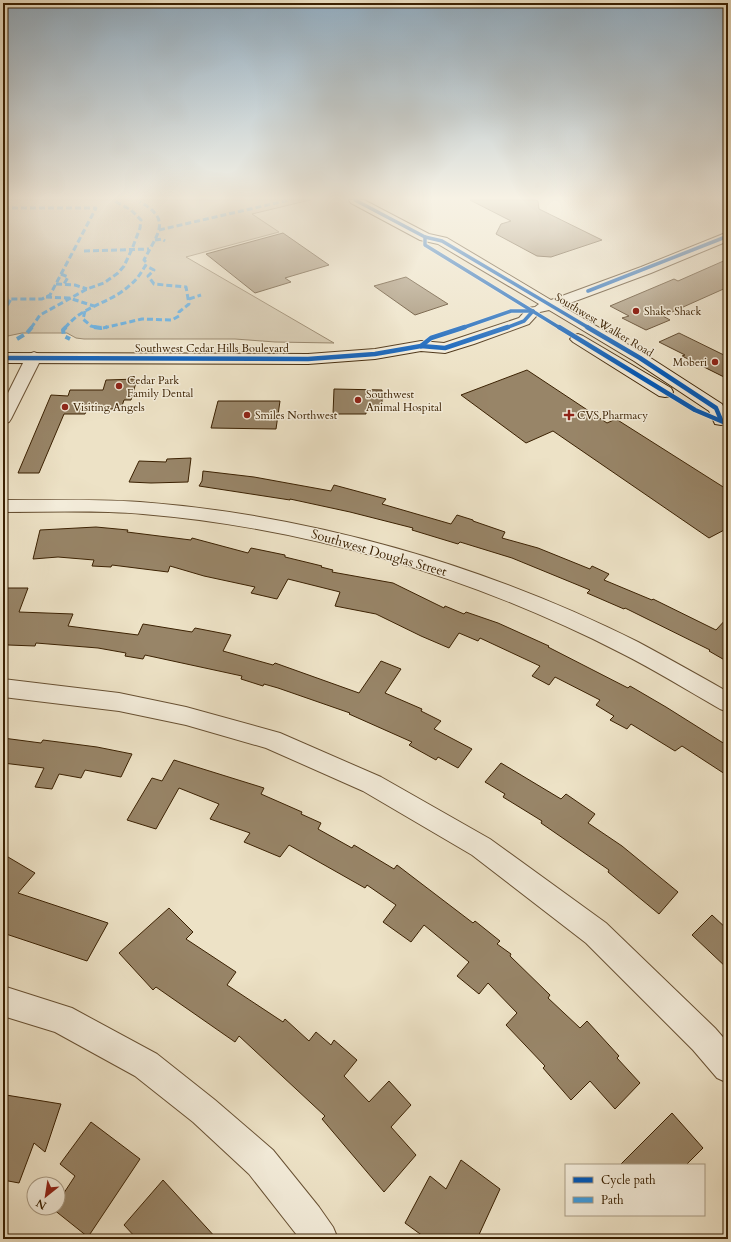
<svg xmlns="http://www.w3.org/2000/svg" width="731" height="1242" font-family="Cardo,serif">
	<style>
		.green { fill: #cfc1a5; stroke: #857154 }
		.building { fill: #988568; stroke: #3b2102 }
		.lines { fill: none; stroke-linecap: round; stroke-linejoin: round }
		.street-casing { stroke: #685133; stroke-width: 2 }
		.secondary-casing { stroke: #3b2102; stroke-width: 2 }
		.street { fill: #f3ecda; fill-rule: evenodd }
		.secondary { fill: #f3ecda; fill-rule: evenodd }
		.quiet-far1 { stroke: #3f9bdd; stroke-width: 3; stroke-dasharray: 6 3; stroke-linecap: butt }
		.quiet { stroke: #3f9bdd; stroke-width: 4; stroke-dasharray: 8 4; stroke-linecap: butt }
		.cycleway-far1-casing { stroke: #f3ecda; stroke-width: 5 }
		.cycleway-casing { stroke: #f3ecda; stroke-width: 6 }
		.cycleway-far1 { stroke: #0057b8; stroke-width: 3.5 }
		.cycleway { stroke: #0057b8; stroke-width: 4.5 }
		.poi-dot { fill: #8f2418; stroke: #f3ecda; stroke-width: 1.5 }
		.labels { text-anchor: middle; dominant-baseline: central; stroke-width: 3; stroke-linejoin: round; paint-order: stroke }
		.far-poi-label { font-size: 11px; fill: #3b2102; stroke: #f3ecda; text-anchor: start }
		.far-street-label { font-size: 11px; fill: #3b2102; stroke: #f3ecda }
		.street-label { font-size: 13px; fill: #3b2102; stroke: #f3ecda }
	</style>
	<rect width="100%" height="100%" fill="#ede2c6"/>
	<filter id="stains"><feTurbulence type="fractalNoise" baseFrequency=".005" numOctaves="4"/><feColorMatrix values="0 0 0 0 .2 0 0 0 0 .09 0 0 0 0 .02 0 0 0 .5 -.17"/></filter>
	<radialGradient id="worn" r=".72"><stop offset=".6" stop-color="#630" stop-opacity="0"/><stop offset="1" stop-color="#630" stop-opacity=".3"/></radialGradient>
	<path class="green" d="M3,200H310L252,214L279,232L186,257L334,343L275,342L235,339H84L76,338L67,333H22L3,337Z"/>
	<g class="building">
		<path d="M470,200H536L538,201L539,209L602,240L551,257L537,256L496,234L501,224L511,221Z"/>
		<path d="M283,233L329,265L285,278L291,282L255,293L206,254Z"/>
		<path d="M728,259V287L663,316L670,320L646,330L622,318L629,316L610,306L674,279L678,281Z"/>
		<path d="M406,277L448,304L415,315L374,286Z"/>
		<path d="M679,333L728,357V379L682,356L685,355L659,342Z"/>
		<path d="M527,370L607,423L616,419L728,490V528L709,538L553,431L526,443L461,395Z"/>
		<path d="M137,379L131,400H124L121,409H87L85,414H64L39,473H18L51,395L68,396L70,390H103L106,380Z"/>
		<path d="M334,389L382,390V411H366V414H333Z"/>
		<path d="M218,401H280L276,429L211,428Z"/>
		<path d="M191,458L188,482L151,483L129,482L139,461L166,462L167,459Z"/>
		<path d="M203,471L254,477L331,491L334,485L386,499L382,504L451,524L457,515L473,520V521L505,532L502,538L538,548L590,569L592,566L609,574L604,580L652,600L653,599L716,630L728,617V662L709,651L710,650L625,608L624,609L587,593L590,590L512,558L460,542L458,544L412,530L413,528L350,512L290,499V500L199,486L202,481Z"/>
		<path d="M96,527L128,530L127,532L191,540L192,538L248,553L251,548L285,555V557L322,566L321,567L333,570L332,572L393,583L444,608L445,606L464,614L466,612L498,623L549,646L548,647L628,688L630,686L666,707L728,746V776L682,746L675,751L631,724L627,729L610,720L614,716L596,705L600,700L555,677L549,685L532,676L540,666L480,638L478,641L459,633L449,648L421,636L376,614L335,606L340,592L288,579L277,599L251,593L255,587L204,576L170,566L168,572L112,565L111,567L92,566L94,560L58,557L33,559L40,530Z"/>
		<path d="M3,588H28L19,612L73,614L68,626L138,635L143,624L192,632L195,628L231,635L223,651L273,665L275,663L359,693L381,661L401,669L385,693L422,709L421,711L441,721L434,729L472,749L458,768L438,757L436,760L409,745L412,742L349,714L350,713L278,688L264,684L263,686L241,679L242,676L145,655L143,659L125,656L126,653L98,648L36,643L35,646L8,645L7,643L5,650H3Z"/>
		<path d="M3,738L41,743L43,740L97,747L132,754L121,777L85,770L81,778L59,774L52,789L35,787L44,768L3,763Z"/>
		<path d="M174,760L264,788L261,794L302,812L301,814L321,823L318,829L352,848L354,845L394,869L397,865L473,923L475,921L500,941L497,944L511,954L510,956L550,995L548,998L580,1028L587,1021L619,1056L617,1058L640,1083L615,1109L590,1081L571,1100L543,1068L545,1066L506,1025L517,1013L488,983L479,994L457,976L469,962L424,925L411,942L383,922L396,905L367,885L365,888L289,845L280,857L244,842L250,833L210,819L219,804L179,788L156,829L127,820L152,778L162,781Z"/>
		<path d="M501,763L561,799L566,794L595,814L588,823L622,846L678,892L659,914L608,872L609,870L541,823L542,821L503,797L505,794L485,782Z"/>
		<path d="M3,854L35,873L18,893L108,923L87,961L3,933Z"/>
		<path d="M169,908L193,932L186,939L236,972L227,985L283,1022L285,1019L309,1041L316,1032L331,1045L334,1040L357,1060L344,1076L369,1102L389,1081L411,1105L391,1127L416,1155L384,1192L322,1119L325,1116L239,1036L235,1042L156,987L153,990L119,953Z"/>
		<path d="M712,915L728,930V969L692,935Z"/>
		<path d="M6,1095L61,1104L45,1152L34,1143L19,1183L3,1180V1104Z"/>
		<path d="M672,1113L703,1148L686,1165H620Z"/>
		<path d="M91,1122L140,1159L88,1237L53,1209L58,1208V1202L75,1176L60,1164Z"/>
		<path d="M461,1160L500,1189L477,1239H427L405,1223L430,1176L446,1189Z"/>
		<path d="M163,1180L217,1239H137L124,1225Z"/>
	</g>
	<g class="lines">
		<defs>
			<g id="street">
				<path d="M34,352L39,354L42,357L11,419L9,422L3,424V403L26,357L29,354Z"/>
				<path d="M3,500C49,500 95,499 140,502C312,515 484,565 638,642C668,658 698,675 728,692V712L720,709C687,690 655,670 621,653C472,577 310,528 143,514C97,510 50,512 3,512Z"/>
				<path d="M3,679L119,693L186,707L280,733L381,777L490,839L606,923L715,1028L728,1043V1083L717,1078L693,1050L586,943L472,855L363,791L266,748L186,725L119,711L3,697Z"/>
				<path d="M3,986L72,1008L157,1054L215,1100L273,1150L319,1207L333,1227L338,1239H300L249,1174L193,1122L135,1076L55,1032L3,1016Z"/>
			</g>
			<g id="secondary">
				<path d="M349,200H364L429,234L447,238L551,300L641,267L728,232V241L651,273L562,306L646,355L722,404L728,416V422L721,425L715,424L709,411L634,361L549,310L540,312L529,324L474,344L445,353L421,351L375,359L308,364L3,363V353L308,354L375,349L421,341L444,343L519,318L528,308L535,307L539,304L438,244L420,240L351,203Z"/>
				<path d="M578,334L583,336L671,388L673,392L671,396L665,397L659,396L573,342L570,339L573,336Z"/>
			</g>
		</defs>
		<use href="#street" class="street-casing"/>
		<use href="#secondary" class="secondary-casing"/>
		<use href="#street" class="street"/>
		<use href="#secondary" class="secondary"/>
		<g class="quiet-far1">
			<path d="M3,208H96L50,295L42,299H3"/>
			<path d="M159,230L289,200"/>
			<path d="M155,240L162,239L165,241"/>
			<path d="M84,251L149,249"/>
			<path d="M61,274L68,277L64,284"/>
			<path d="M56,284L75,285L87,289"/>
			<path d="M46,297L69,298L94,306"/>
			<path d="M189,299L201,295"/>
			<path d="M85,311L83,319L91,326L99,328"/>
			<path d="M3,313L11,299"/>
			<path d="M31,328L40,315L87,289L104,283L118,273L124,266L132,249L140,228L141,220L131,210L113,200"/>
			<path d="M65,328C83,305 110,304 130,285C138,279 142,271 147,263L144,260C157,234 173,220 140,202"/>
			<path d="M103,328L142,319L172,320L179,316V312L189,304L186,287L154,284L148,276L154,270L146,266"/>
		</g>
		<g class="quiet">
			<path d="M66,327L63,330L64,336L70,339"/>
			<path d="M94,327L101,328L107,327"/>
			<path d="M17,339L27,333L32,327"/>
		</g>
		<defs>
			<g id="cycleway-far1">
				<path d="M355,200L425,237L442,241L589,328"/>
				<path d="M425,237V245L560,328"/>
				<path d="M588,291L728,236"/>
				<path d="M462,328L511,311H533"/>
				<path d="M506,328L524,321L533,311"/>
			</g>
			<g id="cycleway">
				<path d="M559,327L695,410L728,424"/>
				<path d="M587,327L640,358L716,408L721,420"/>
				<path d="M421,346L431,338L465,327"/>
				<path d="M3,358L308,359L375,354L421,346L445,348L508,327"/>
			</g>
		</defs>
		<use href="#cycleway-far1" class="cycleway-far1-casing"/>
		<use href="#cycleway" class="cycleway-casing"/>
		<use href="#cycleway-far1" class="cycleway-far1"/>
		<use href="#cycleway" class="cycleway"/>
	</g>
	<linearGradient id="sky" x2="0" y2="1"><stop stop-color="#91acc0"/><stop offset="0.53" stop-color="#f7f2e5"/><stop offset="1" stop-color="#f7f2e5" stop-opacity="0"/></linearGradient>
	<rect width="731" height="374" fill="url(#sky)"/>
	<g class="poi-dot">
		<circle cx="636" cy="311" r="4"/>
		<circle cx="715" cy="362" r="4"/>
		<circle cx="119" cy="386" r="4"/>
		<circle cx="358" cy="400" r="4"/>
		<circle cx="65" cy="407" r="4"/>
		<circle cx="247" cy="415" r="4"/>
		<path d="M567 409h4v4h4v4h-4v4h-4v-4h-4v-4h4z"/>
	</g>
	<g class="labels">
		<g class="far-poi-label">
			<text x="644" y="311">Shake Shack</text>
			<text x="707" y="362" text-anchor="end">Moberi</text>
			<text x="127" y="380">Cedar Park<tspan x="127" dy="13">Family Dental</tspan></text>
			<text x="366" y="394">Southwest<tspan x="366" dy="13">Animal Hospital</tspan></text>
			<text x="73" y="407">Visiting Angels</text>
			<text x="255" y="415">Smiles Northwest</text>
			<text x="577" y="415">CVS Pharmacy</text>
		</g>
		<g class="far-street-label">
			<text transform="translate(604 325) rotate(31)">Southwest Walker Road</text>
			<text x="212" y="348">Southwest Cedar Hills Boulevard</text>
		</g>
		<g class="street-label">
			<text transform="translate(379 553) rotate(16)">Southwest Douglas Street</text>
		</g>
	</g>
	<rect width="731" height="1242" fill="none" stroke="#ede2c6" stroke-width="16"/>
	<rect x="4" y="4" width="723" height="1234" fill="none" stroke="#3b2102" stroke-width="2"/>
	<rect x="8" y="8" width="715" height="1226" fill="none" stroke="#3b2102"/>
	<rect x="565" y="1164" width="140" height="52" fill="#f3ecda" stroke="#a99b84"/>
	<rect x="573" y="1177" width="20" height="6" fill="#0057b8" stroke="#a99b84"/>
	<text x="601" y="1184" font-size="12" fill="#3b2102">Cycle path</text>
	<rect x="573" y="1197" width="20" height="6" fill="#3f9bdd" stroke="#a99b84"/>
	<text x="601" y="1204" font-size="12" fill="#3b2102">Path</text>
	<g transform="translate(46 1196) rotate(210)"><circle r="19" fill="#f3ecda" stroke="#a99b84"/>
	<path d="M0-3L7 15L0 10L-7 15Z" fill="#8f2418"/>
	<text y="-6" font-size="11" font-weight="bold" text-anchor="middle" fill="#3b2102">N</text>
	</g>
	<rect width="100%" height="100%" filter="url(#stains)"/>
	<rect width="100%" height="100%" fill="url(#worn)"/>
</svg>
